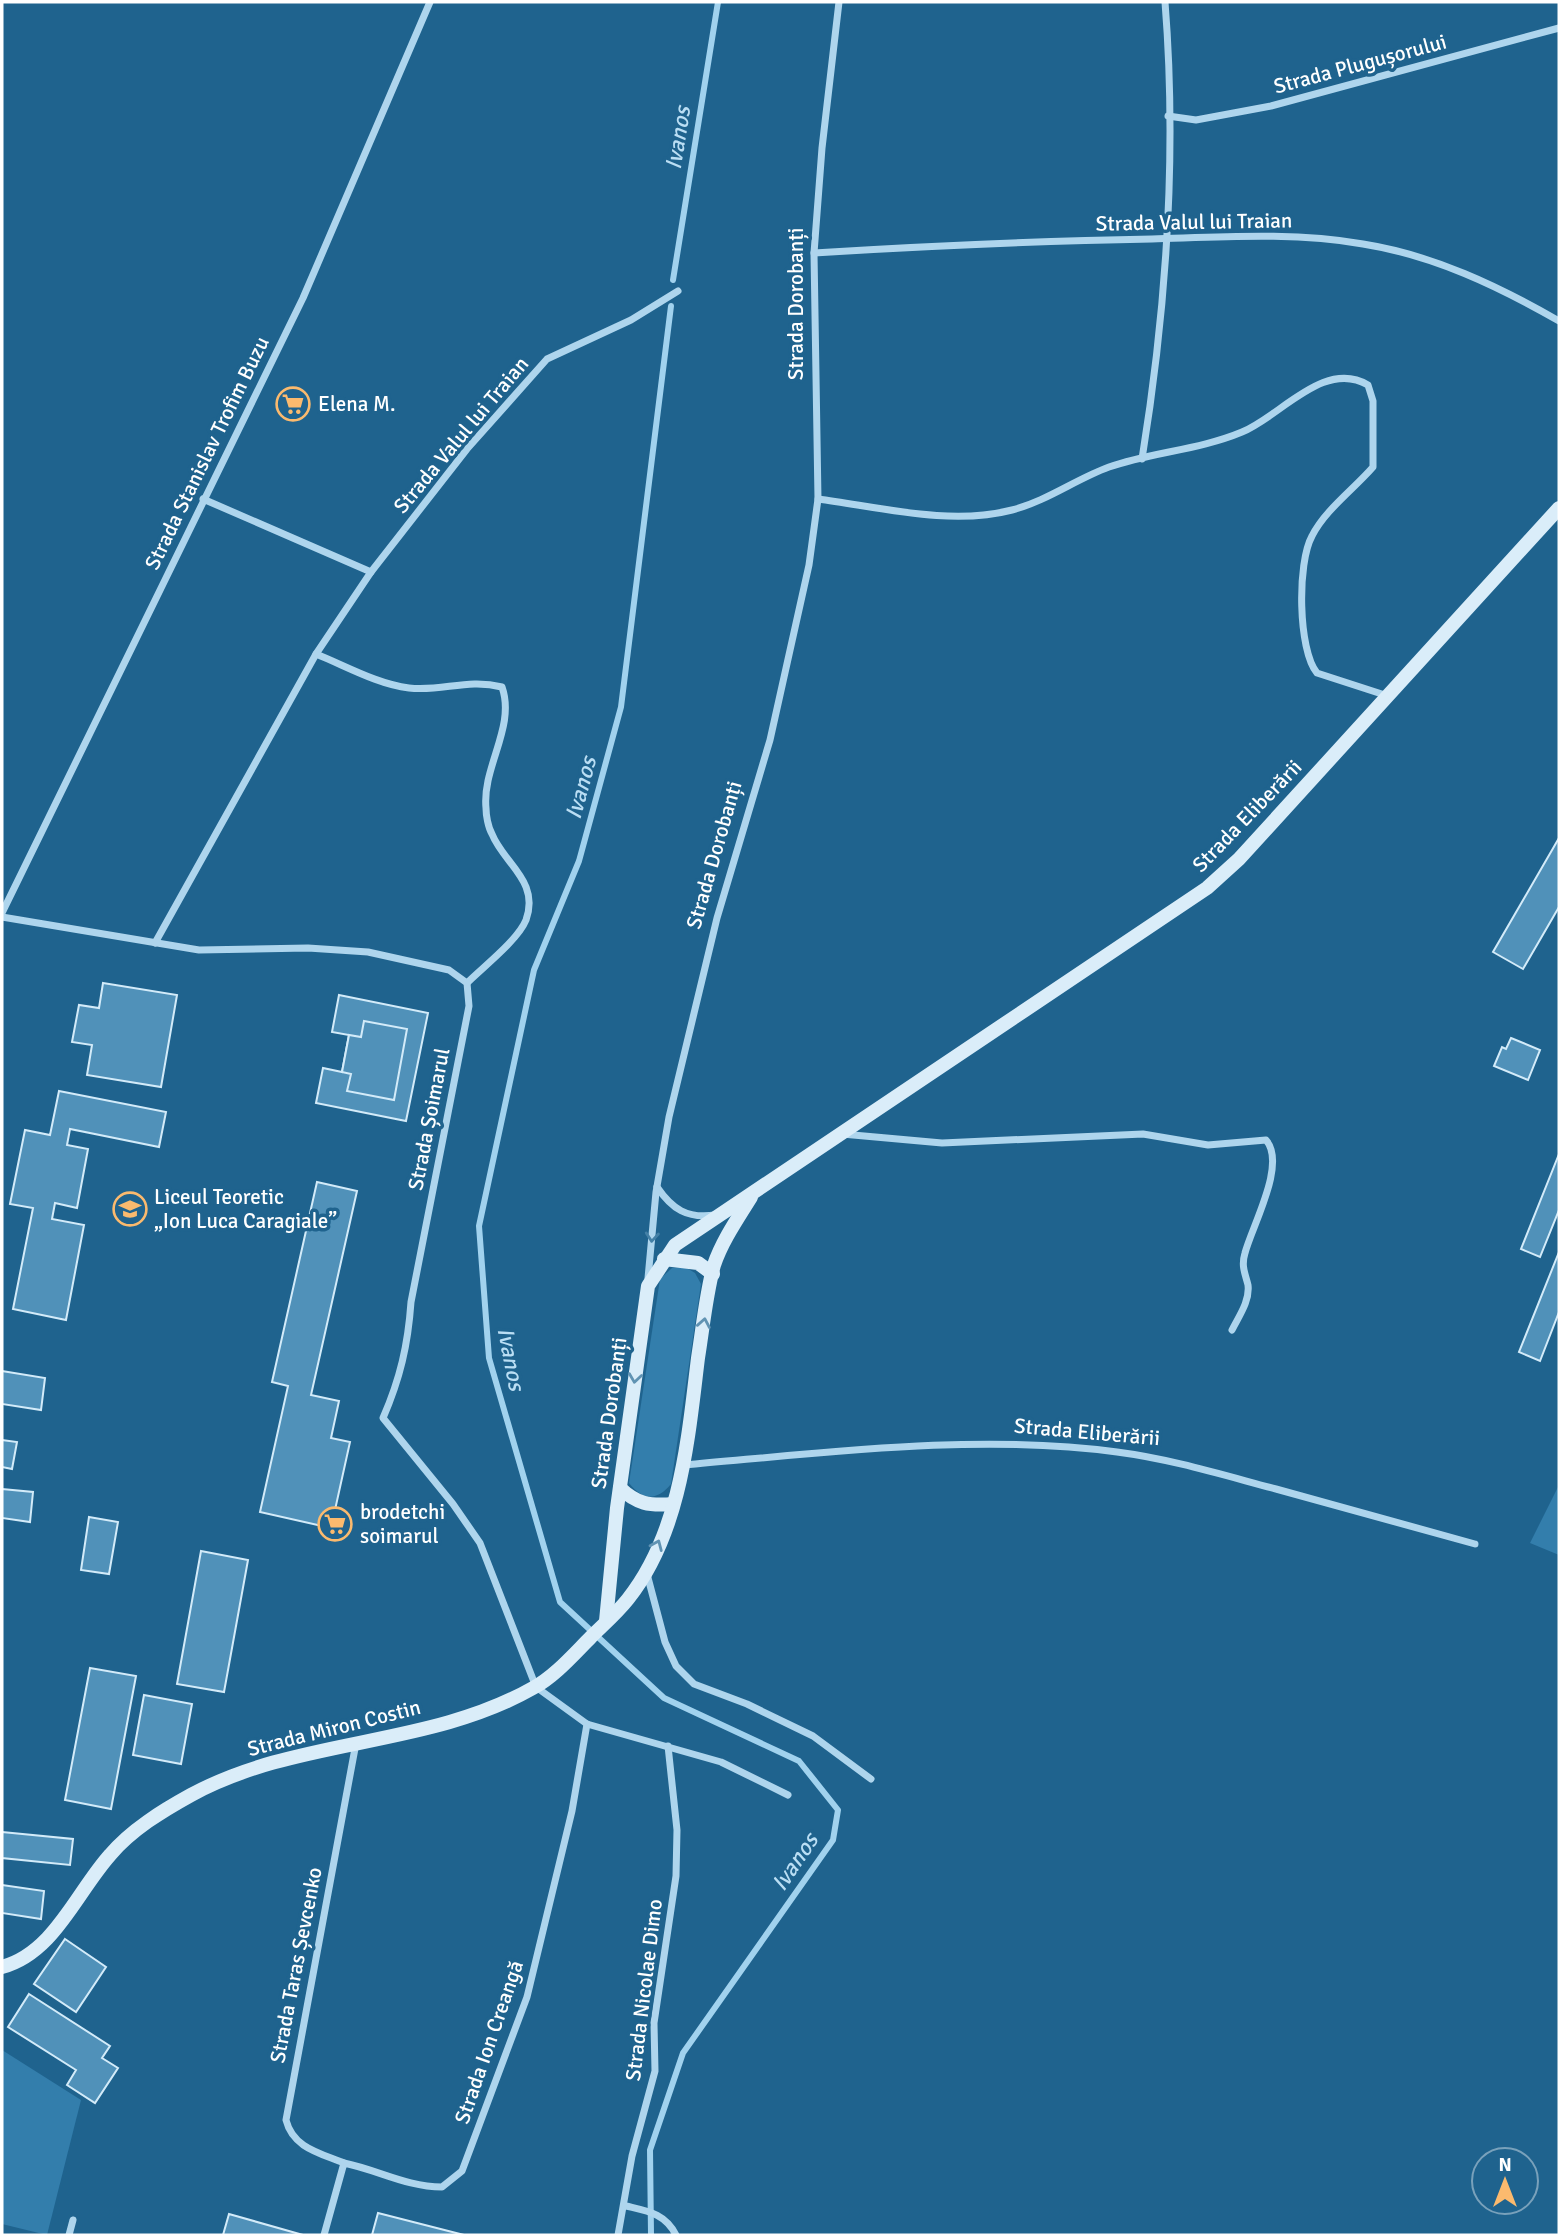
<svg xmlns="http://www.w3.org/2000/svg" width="1561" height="2237" font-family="Signika,sans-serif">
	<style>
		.green { fill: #337eac }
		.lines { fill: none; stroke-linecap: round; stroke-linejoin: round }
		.stream { stroke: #a1d2ee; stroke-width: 6 }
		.building { fill: #5091b9; stroke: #d3ebf9; stroke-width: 2 }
		.street { stroke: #aed5ed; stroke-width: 7 }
		.secondary { stroke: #daedf9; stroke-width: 14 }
		.oneway { stroke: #4380a6 }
		.oneway2 { stroke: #6093b3 }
		.labels { text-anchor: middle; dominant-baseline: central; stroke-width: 7; stroke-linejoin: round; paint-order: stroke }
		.street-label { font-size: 21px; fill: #fff; stroke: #1f638e }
		.poi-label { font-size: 21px; fill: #fff; stroke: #1f638e; text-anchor: start }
		.water-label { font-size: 23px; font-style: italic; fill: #badef4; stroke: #1f638e }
	</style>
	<rect width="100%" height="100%" fill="#1f638e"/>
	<g class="green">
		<path d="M685,1267L695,1273L701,1284L671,1484C657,1501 643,1501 629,1483L660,1279L672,1268Z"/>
		<path d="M1559,1485V1555L1530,1543Z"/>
		<path d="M2,2050L81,2100L47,2235L2,2224Z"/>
	</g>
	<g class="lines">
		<g class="stream">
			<path d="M673,280L718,2"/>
			<path d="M651,2235L650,2150L683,2053L833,1840L838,1810L799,1761L664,1698L560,1602L489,1358L479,1226L534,970L579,861L621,707L671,306"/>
		</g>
	</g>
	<g class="building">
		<path d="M1559,838V907L1523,969L1493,952Z"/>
		<path d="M103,983L177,995L161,1087L87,1075L92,1045L72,1042L79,1005L99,1008Z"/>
		<path d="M339,995L428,1013L406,1121L316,1103L323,1068L342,1072L349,1035L332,1032Z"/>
		<path d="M364,1021L407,1029L394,1100L347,1091L351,1074L342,1072L349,1035L361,1037Z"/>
		<path d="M1511,1038L1540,1050L1528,1080L1494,1066L1502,1047L1506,1049Z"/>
		<path d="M59,1091L166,1112L159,1147L70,1129L67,1145L88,1149L77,1208L55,1203L52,1219L84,1225L66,1320L13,1309L33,1208L10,1204L25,1130L50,1135Z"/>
		<path d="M1559,1154V1210L1540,1257L1521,1249Z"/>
		<path d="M317,1182L357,1191L311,1395L339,1401L331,1438L350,1442L331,1528L260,1512L288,1386L272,1382Z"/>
		<path d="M1559,1252V1312L1540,1361L1519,1352Z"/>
		<path d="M2,1371L45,1378L41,1410L2,1404Z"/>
		<path d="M2,1440L17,1442L12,1469L2,1467Z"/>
		<path d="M2,1489L33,1492L30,1522L2,1518Z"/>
		<path d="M89,1517L118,1522L109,1574L81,1570Z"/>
		<path d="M201,1551L248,1560L224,1692L177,1684Z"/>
		<path d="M90,1668L136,1676L111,1809L65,1800Z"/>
		<path d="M144,1695L192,1704L181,1764L133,1755Z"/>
		<path d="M2,1832L73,1839L70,1865L2,1858Z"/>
		<path d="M2,1885L44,1891L41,1919L2,1913Z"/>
		<path d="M65,1939L106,1967L76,2012L34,1984Z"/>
		<path d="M29,1994L110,2046L102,2058L118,2068L95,2103L67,2085L76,2070L8,2027Z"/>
		<path d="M378,2213L464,2235H372Z"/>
		<path d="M229,2214L303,2235H223Z"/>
	</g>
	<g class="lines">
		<g class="street">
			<path d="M1168,116L1196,120L1271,106L1559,28"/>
			<path d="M814,253C927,246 1039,241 1152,239C1222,237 1294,232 1363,244C1433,255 1498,286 1559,321"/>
			<path d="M1142,459C1166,311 1177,152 1165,2"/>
			<path d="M203,499L371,572"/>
			<path d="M818,499C879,507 951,526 1012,510C1047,501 1076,479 1109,467C1152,452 1199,450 1242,432C1281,416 1324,359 1368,385L1373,401V467C1354,489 1325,510 1312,536C1297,563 1298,650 1317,673L1388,696"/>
			<path d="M316,654C346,666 377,684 409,688C442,692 467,678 502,687C516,727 482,767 486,808C486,815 488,827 492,834C504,864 540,881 526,920C518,940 483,967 467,983"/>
			<path d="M2,913L303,298L430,2"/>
			<path d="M2,917L199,950L308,948L368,952L449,970L467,983L469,1006L411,1302C408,1345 400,1379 383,1418L453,1504L480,1543L536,1687L587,1724L721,1762L788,1795"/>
			<path d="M155,943L316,654L371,572L467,449L547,359L631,320L678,291"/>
			<path d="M842,1134L942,1143L1143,1134L1208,1145L1266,1140C1287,1164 1252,1226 1245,1253C1241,1266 1245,1273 1248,1285C1250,1301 1239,1316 1232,1330"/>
			<path d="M657,1187C672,1209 687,1219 715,1215"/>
			<path d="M648,1278L656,1192L669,1117L717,918L770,740L809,565L818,499L814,253L822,148L839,2"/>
			<path d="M684,1465C823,1453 979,1433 1117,1452C1171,1459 1223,1475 1276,1489C1343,1508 1409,1526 1475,1544"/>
			<path d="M647,1574L665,1642L676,1666L694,1684L747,1704L813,1736L871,1779"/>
			<path d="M344,2163C320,2153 293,2148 286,2120L356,1743"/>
			<path d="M626,2206C647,2211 665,2213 676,2235"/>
			<path d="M69,2235L73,2220"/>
			<path d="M324,2235L344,2163C378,2170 407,2187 442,2187L462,2171L527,1997L572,1811L587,1724"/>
			<path d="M618,2235L632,2156L655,2071L654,2023L676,1876L677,1830L668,1746"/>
		</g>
		<g class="secondary">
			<path d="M664,1259L698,1263L713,1274"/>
			<path d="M620,1488C637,1504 649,1506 673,1504"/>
			<path d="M606,1621L617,1508L648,1286L675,1245L1207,888L1239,859L1559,508"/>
			<path d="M2,1967C54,1953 76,1893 110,1855C131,1830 162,1811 191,1795C297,1737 428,1748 533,1688C555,1676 573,1655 591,1637C603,1625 617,1613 628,1599C681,1532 688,1439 698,1358C703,1327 706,1294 714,1265C722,1241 738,1218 751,1197"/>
		</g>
	</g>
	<defs><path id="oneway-chevron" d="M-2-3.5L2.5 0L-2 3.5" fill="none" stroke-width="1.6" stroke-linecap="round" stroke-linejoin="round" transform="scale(1.75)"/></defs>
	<use class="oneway" href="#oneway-chevron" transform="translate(652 1237) rotate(95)"/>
	<g class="oneway2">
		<use href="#oneway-chevron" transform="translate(704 1323) rotate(-80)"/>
		<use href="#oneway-chevron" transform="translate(635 1378) rotate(98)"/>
		<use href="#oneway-chevron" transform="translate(657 1545) rotate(-67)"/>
	</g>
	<defs>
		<symbol id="supermarket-ring" viewBox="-11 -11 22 22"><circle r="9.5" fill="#1f638e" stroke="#fbba6e" stroke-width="1.5"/><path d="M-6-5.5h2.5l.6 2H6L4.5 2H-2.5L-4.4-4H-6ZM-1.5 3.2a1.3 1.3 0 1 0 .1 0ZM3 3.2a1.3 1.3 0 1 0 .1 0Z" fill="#fbba6e"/></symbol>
		<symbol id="school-ring" viewBox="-11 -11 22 22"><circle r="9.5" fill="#1f638e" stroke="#fbba6e" stroke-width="1.5"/><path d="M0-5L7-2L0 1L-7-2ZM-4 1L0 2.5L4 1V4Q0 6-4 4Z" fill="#fbba6e"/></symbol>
	</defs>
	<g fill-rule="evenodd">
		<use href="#supermarket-ring" x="274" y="385" width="38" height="38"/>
		<use href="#school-ring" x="111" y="1190" width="38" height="38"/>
		<use href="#supermarket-ring" x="316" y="1505" width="38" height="38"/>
	</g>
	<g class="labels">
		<g class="street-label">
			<text transform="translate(1360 64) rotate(-15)">Strada Plugușorului</text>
			<text transform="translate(1194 222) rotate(-1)">Strada Valul lui Traian</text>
			<text transform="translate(796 304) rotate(-90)">Strada Dorobanți</text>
			<text transform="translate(461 435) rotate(-50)">Strada Valul lui Traian</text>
			<text transform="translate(207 453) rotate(-64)">Strada Stanislav Trofim Buzu</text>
			<text transform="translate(1247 816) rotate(-46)">Strada Eliberării</text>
			<text transform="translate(714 855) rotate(-74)">Strada Dorobanți</text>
			<text transform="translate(429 1119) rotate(-79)">Strada Șoimarul</text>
			<text transform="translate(609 1413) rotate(-82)">Strada Dorobanți</text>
			<text transform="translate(1087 1432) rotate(5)">Strada Eliberării</text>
			<text transform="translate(334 1728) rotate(-14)">Strada Miron Costin</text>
			<text transform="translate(296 1965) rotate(-79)">Strada Taras Șevcenko</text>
			<text transform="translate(644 1990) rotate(-83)">Strada Nicolae Dimo</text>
			<text transform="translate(489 2042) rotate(-71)">Strada Ion Creangă</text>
		</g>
		<g class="poi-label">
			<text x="318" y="404">Elena M.</text>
			<text x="154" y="1197">Liceul Teoretic<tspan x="154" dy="24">„Ion Luca Caragiale”</tspan></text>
			<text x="360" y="1512">brodetchi<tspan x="360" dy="24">soimarul</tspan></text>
		</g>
		<g class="water-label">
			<text transform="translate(678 138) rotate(-81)">Ivanos</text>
			<text transform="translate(581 788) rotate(-75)">Ivanos</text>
			<text transform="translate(511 1359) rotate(79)">Ivanos</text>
			<text transform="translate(795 1862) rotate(-56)">Ivanos</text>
		</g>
	</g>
	<rect width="1561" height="2237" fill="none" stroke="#ffffff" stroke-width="7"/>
	<g transform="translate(1505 2181)"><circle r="33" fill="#1f638e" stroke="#79a1bb" stroke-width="2"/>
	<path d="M0-5L12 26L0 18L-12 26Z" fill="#fbba6e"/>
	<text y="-10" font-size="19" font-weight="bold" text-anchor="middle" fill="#ffffff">N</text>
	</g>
</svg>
